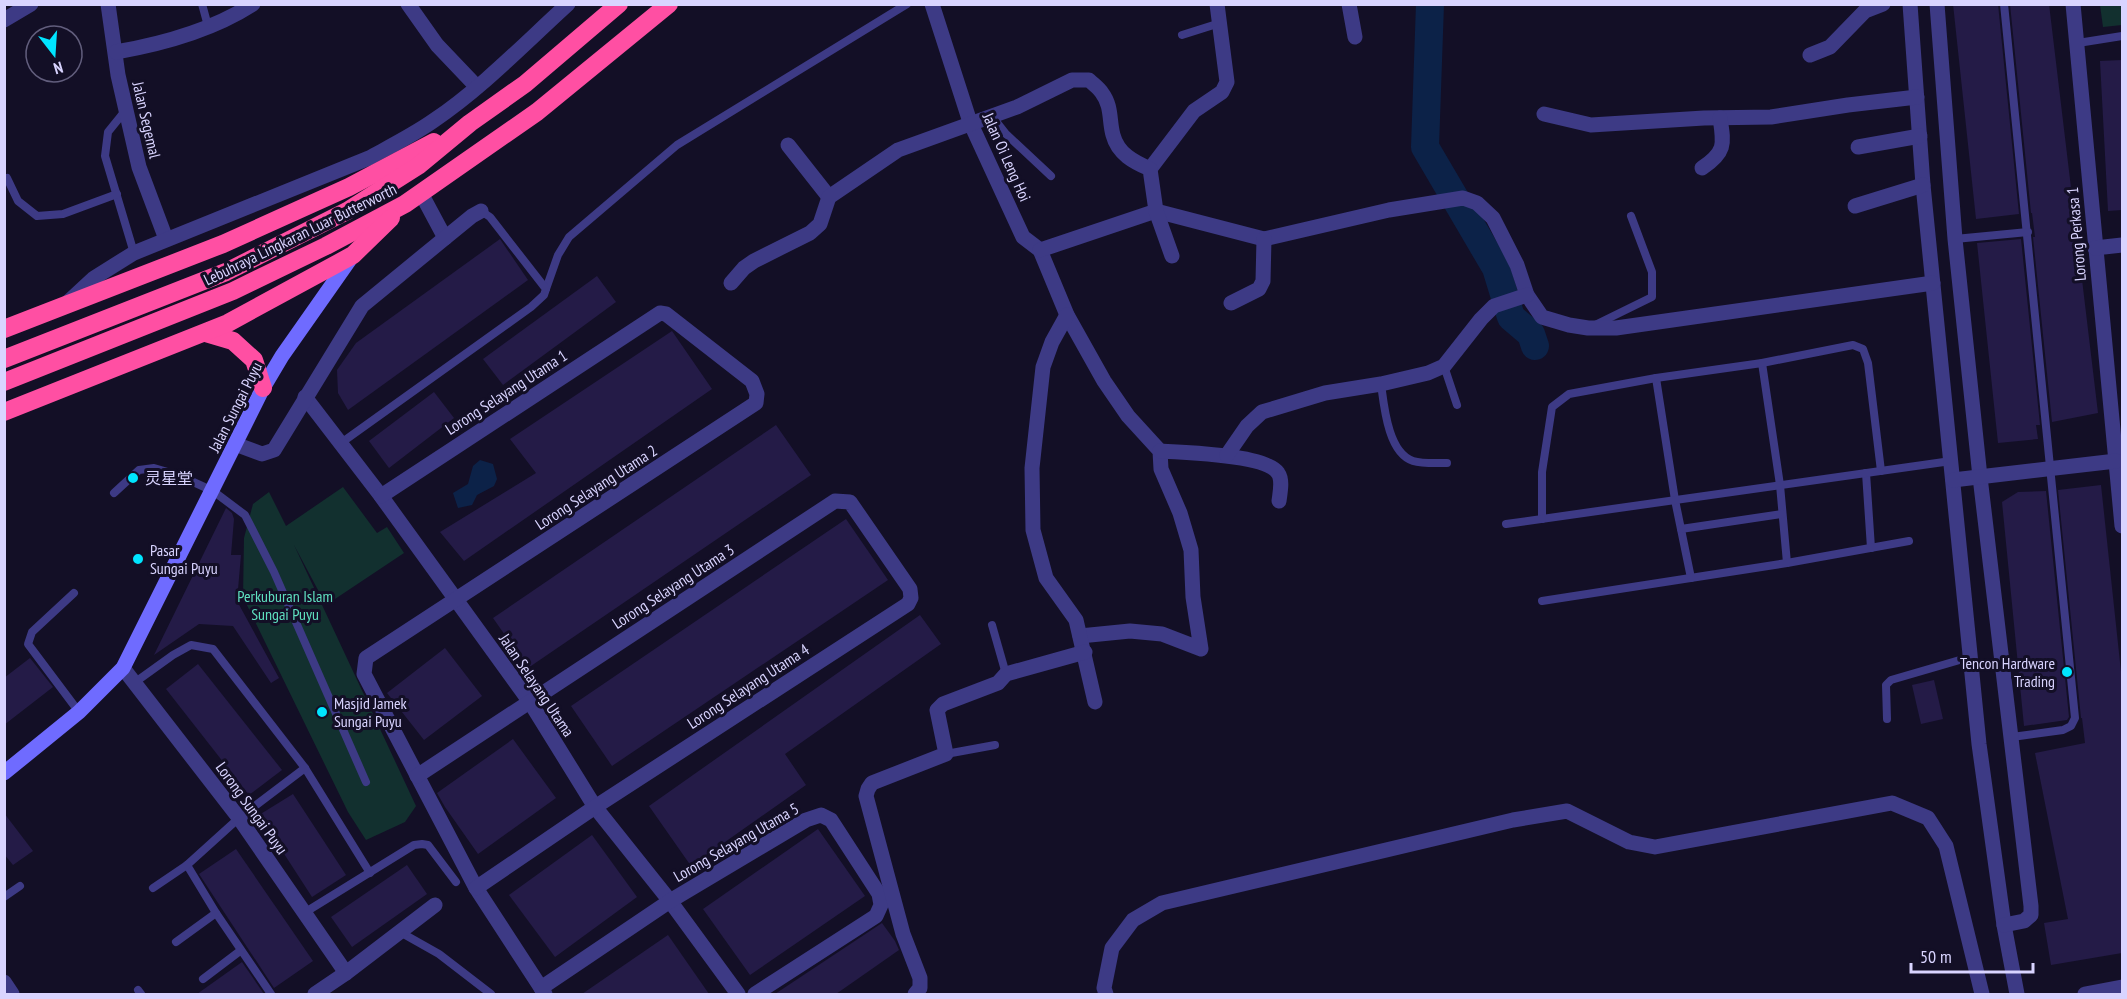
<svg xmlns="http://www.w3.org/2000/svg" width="2127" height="999" font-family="'PT Sans Narrow','Noto Sans SC',sans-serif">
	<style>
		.green { fill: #12302f }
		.water { fill: #0c2248 }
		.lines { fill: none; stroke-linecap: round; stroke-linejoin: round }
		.river { stroke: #0c2248; stroke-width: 28 }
		.building { fill: #241b47 }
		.service { stroke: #3d3a85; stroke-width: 8 }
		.minor { stroke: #3d3a85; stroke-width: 15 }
		.secondary { stroke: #6f6bff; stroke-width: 15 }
		.motorway { stroke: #ff4fa3; stroke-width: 18 }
		.poi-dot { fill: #00e5ff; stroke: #130f26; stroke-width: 2 }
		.labels { text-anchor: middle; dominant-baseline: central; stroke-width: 6; stroke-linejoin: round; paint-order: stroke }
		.street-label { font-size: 16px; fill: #d9d4ff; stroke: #130f26 }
		.poi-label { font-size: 16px; fill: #d9d4ff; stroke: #130f26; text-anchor: start }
		.park-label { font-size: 16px; fill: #5fe0c0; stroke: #130f26 }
	</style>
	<rect width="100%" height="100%" fill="#130f26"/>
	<g class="green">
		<path d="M2100,5H2122V25L2103,27Z"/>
		<path d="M343,487L377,533L387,527L404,553L326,605L294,545L416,806L405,822L366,840L348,812L243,597L244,538L253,504L269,492L286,526Z"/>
	</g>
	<path class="water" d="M480,460L493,464L497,479L494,486L477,495L472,505L458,508L453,493L468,484L473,466Z"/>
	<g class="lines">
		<path class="river" d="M1430,4L1425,147L1496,268L1511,317L1531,334L1535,346"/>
	</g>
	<g class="building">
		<path d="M1953,4H1998L2019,214L1976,219Z"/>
		<path d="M2010,4H2049L2098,413L2052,422L2033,237H2035L2032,213H2031Z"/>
		<path d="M2122,60V210L2108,211L2100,61Z"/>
		<path d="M500,239L528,280L348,410L338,393L337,370L356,343Z"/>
		<path d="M2021,239L2040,425H2036L2038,439L1998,443L1977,243Z"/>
		<path d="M597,276L616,302L503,385L483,359Z"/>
		<path d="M672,331L712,389L464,561L440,532L536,473L510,439Z"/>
		<path d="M434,392L454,418L389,468L369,441Z"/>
		<path d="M776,425L811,475L528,668L493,618Z"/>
		<path d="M2101,485L2122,681V953L2051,965L2044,923L2068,919L2035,753L2085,743L2082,718H2081L2058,490Z"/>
		<path d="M2046,491L2069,717L2067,720L2024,726L2002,502L2018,492Z"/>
		<path d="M226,508L232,513L234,519L231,555H241L237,601L279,678L271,683L233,626L199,624L154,655Z"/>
		<path d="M846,519L888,580L612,766L571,706Z"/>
		<path d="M920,615L941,644L785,754L806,785L691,866L649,806Z"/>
		<path d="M445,648L482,696L424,740L387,693Z"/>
		<path d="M30,658L53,687L4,725V678Z"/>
		<path d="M198,664L282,770L249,795L166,689Z"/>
		<path d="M1934,680L1943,719L1921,724L1912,685Z"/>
		<path d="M513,739L556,798L478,854L445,807L437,793Z"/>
		<path d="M293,794L346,875L312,897L259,815Z"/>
		<path d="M4,813L33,851L13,865L4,854Z"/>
		<path d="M818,829L865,896L750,975L703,909Z"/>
		<path d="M592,835L637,897L555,957L509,895Z"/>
		<path d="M236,849L313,961L274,988L199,874Z"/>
		<path d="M407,865L427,894L352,947L331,917Z"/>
		<path d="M882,923L895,941L899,950L836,994H775Z"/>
		<path d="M668,935L709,994H582Z"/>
		<path d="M242,962L264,994H197Z"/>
	</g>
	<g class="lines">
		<g class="service">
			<path d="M202,4L208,26"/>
			<path d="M2004,4L2075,718L2071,726L2063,730L2012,737"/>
			<path d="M1182,35L1220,23"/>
			<path d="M2078,43L2122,36"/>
			<path d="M125,111L108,132L105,156L134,253"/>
			<path d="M991,115L1006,134L1051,176"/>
			<path d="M7,178L18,201L37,216L63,214L117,194"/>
			<path d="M1955,239L2028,232"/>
			<path d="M546,289L558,255L569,237L677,145L907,4"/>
			<path d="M1595,325L1652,297V272L1631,216"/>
			<path d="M1762,363L1780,485L1787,563"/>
			<path d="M1444,366L1457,405"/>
			<path d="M1656,378L1675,500L1691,578"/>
			<path d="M1381,384C1384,406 1388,453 1413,461C1423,464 1437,463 1447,463"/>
			<path d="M341,443L531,307L544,295L546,289L490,217L481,211"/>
			<path d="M1866,473L1871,548"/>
			<path d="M114,493L139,470L154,468L178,475L213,491L245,515L274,572L366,782"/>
			<path d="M1542,519V472L1552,407L1569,394L1656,378L1762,363L1853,345L1863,349L1868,363L1881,471"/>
			<path d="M1506,524L1951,461"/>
			<path d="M1681,529L1782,514"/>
			<path d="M74,593L32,632L28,644L79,712"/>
			<path d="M1542,601L1787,563L1909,541"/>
			<path d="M992,625L1006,674"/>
			<path d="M134,683L173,655L191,645L213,649L305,768L370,873"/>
			<path d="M1887,719L1886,685L1891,680L1970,657"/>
			<path d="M946,754L995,745"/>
			<path d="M187,865L216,913L271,994"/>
			<path d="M153,888L187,865L239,818L305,768"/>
			<path d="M4,897L20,886"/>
			<path d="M304,913L414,845L422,844L428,845L456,882"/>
			<path d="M400,932L439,954L491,994"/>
			<path d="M176,942L216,913"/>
			<path d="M203,979L240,951"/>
			<path d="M138,990L141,994"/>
		</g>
		<g class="minor">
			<path d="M108,4L118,75L139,167L166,239"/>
			<path d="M408,4L437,45L477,87"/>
			<path d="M932,4L970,122L1023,237L1040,250L1067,315L1104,381L1128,416L1160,451L1161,469L1180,513L1191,550L1193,597L1201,649L1162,634L1130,631L1080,636"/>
			<path d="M1349,4L1355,37"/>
			<path d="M1910,4L1923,185L1979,744L2004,925L2017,994"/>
			<path d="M1937,4L1955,239L1980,477L2031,906V915L2024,921L2004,925"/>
			<path d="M2073,4L2122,526"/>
			<path d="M4,20L31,4"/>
			<path d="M116,52C162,44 213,30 253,4"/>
			<path d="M1810,55L1830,47L1865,11L1883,4"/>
			<path d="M1544,114L1591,125L1704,118L1771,117L1848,105L1917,97"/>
			<path d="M788,145L829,197"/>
			<path d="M1858,147L1920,136"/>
			<path d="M1702,168C1726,152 1724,144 1720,118"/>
			<path d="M1150,169L1194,111L1222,92L1227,82L1217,4"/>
			<path d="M422,195L445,238"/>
			<path d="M1855,206L1923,185"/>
			<path d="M2095,248L2122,245"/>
			<path d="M1040,250L1156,211L1264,239L1389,210L1463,198L1477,203L1493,218L1517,265L1527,295L1542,317L1569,325L1588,328H1616L1933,283"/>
			<path d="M731,283L744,268L754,261L810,233L820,224L829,197L898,150L1017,107L1072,80H1089C1093,84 1099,88 1102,93C1112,106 1109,121 1113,135C1118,154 1134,162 1150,169L1156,211L1172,256"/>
			<path d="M67,303L94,278L134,253L369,158C391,146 413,135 433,121C482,88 524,44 568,4"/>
			<path d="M1231,303L1259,289L1263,281L1264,239"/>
			<path d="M1067,315L1052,342L1043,367L1032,468L1033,530L1046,578L1076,620L1095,702"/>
			<path d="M305,397L381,496L530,702L595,807L670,901L738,994"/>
			<path d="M235,444L262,454L274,450L362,306L445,238L472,216L481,211"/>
			<path d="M1160,451C1182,452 1267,455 1278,473C1283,480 1280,493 1279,501"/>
			<path d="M1227,455L1247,426L1262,412L1325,393L1381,384L1428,373L1444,366L1481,319L1494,306L1527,295"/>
			<path d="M1953,480L2116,461"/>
			<path d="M381,496L660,313L666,314L752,381L757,394L756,403L366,658L364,674L476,888L545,994"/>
			<path d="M123,668L239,818L346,973"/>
			<path d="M417,776L835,501L850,502L910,589L911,598L908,604L595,807L476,888"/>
			<path d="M4,982L12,994"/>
			<path d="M541,988L670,901L806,820L821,815L831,820L879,894L881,905L876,916L755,994"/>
			<path d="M315,994L346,973L435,905"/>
			<path d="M915,994L920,988V978L903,934L866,796L868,789L872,783L946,754L937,710L943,704L998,683L1006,674L1085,652"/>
			<path d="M1106,994L1104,988L1112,948L1133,920L1162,903L1513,820L1567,811L1629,842L1655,847L1892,803L1928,818L1946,846L1982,994"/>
			<path d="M2085,994L2122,987"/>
		</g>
		<path class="secondary" d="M4,773L79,712L123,668L263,388L282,356L353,255"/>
		<g class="motorway">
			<path d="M4,329L223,244L349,187L434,142"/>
			<path d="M206,333L233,341L254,360L263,388"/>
			<path d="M4,359L226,272L347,211L418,166L470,123L525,84L619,4"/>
			<path d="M4,382L233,291L326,246L405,204L537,112L669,4"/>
			<path d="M4,412L228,323L353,255L391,218"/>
		</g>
	</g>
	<g class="poi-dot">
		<circle cx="133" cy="478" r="6"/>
		<circle cx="138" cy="559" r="6"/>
		<circle cx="2067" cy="672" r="6"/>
		<circle cx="322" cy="712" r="6"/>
	</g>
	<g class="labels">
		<g class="street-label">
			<text transform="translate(147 120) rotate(77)">Jalan Segemal</text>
			<text transform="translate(1007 157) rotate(66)">Jalan Oi Leng Hoi</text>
			<text transform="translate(300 234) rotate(-26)">Lebuhraya Lingkaran Luar Butterworth</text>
			<text transform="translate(2076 234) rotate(-95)">Lorong Perkasa 1</text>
			<text transform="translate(506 392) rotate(-33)">Lorong Selayang Utama 1</text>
			<text transform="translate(235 407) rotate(-63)">Jalan Sungai Puyu</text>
			<text transform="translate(596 487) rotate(-33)">Lorong Selayang Utama 2</text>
			<text transform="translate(673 586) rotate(-33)">Lorong Selayang Utama 3</text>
			<text transform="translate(537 685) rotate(56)">Jalan Selayang Utama</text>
			<text transform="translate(748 686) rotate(-33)">Lorong Selayang Utama 4</text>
			<text transform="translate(252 808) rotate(54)">Lorong Sungai Puyu</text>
			<text transform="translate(736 842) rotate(-30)">Lorong Selayang Utama 5</text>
		</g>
		<g class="poi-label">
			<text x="145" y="478">灵星堂</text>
			<text x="150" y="550">Pasar<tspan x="150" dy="18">Sungai Puyu</tspan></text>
			<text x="2055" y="663" text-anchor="end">Tencon Hardware<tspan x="2055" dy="18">Trading</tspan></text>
			<text x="334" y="703">Masjid Jamek<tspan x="334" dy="18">Sungai Puyu</tspan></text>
		</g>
		<g class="park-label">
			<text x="285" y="596">Perkuburan Islam<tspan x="285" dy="18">Sungai Puyu</tspan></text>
		</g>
	</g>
	<rect width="2127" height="999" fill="none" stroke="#d9d4ff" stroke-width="12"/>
	<g transform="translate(54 54) rotate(163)"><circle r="28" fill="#130f26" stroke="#625e7d" stroke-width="1.5"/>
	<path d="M0-4.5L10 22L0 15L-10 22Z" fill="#00e5ff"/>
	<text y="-9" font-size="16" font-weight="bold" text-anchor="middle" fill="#d9d4ff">N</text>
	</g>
	<path d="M1911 963v9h122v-9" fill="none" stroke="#d9d4ff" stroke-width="3"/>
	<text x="1920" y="963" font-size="18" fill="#d9d4ff" stroke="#130f26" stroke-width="4.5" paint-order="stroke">50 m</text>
</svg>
